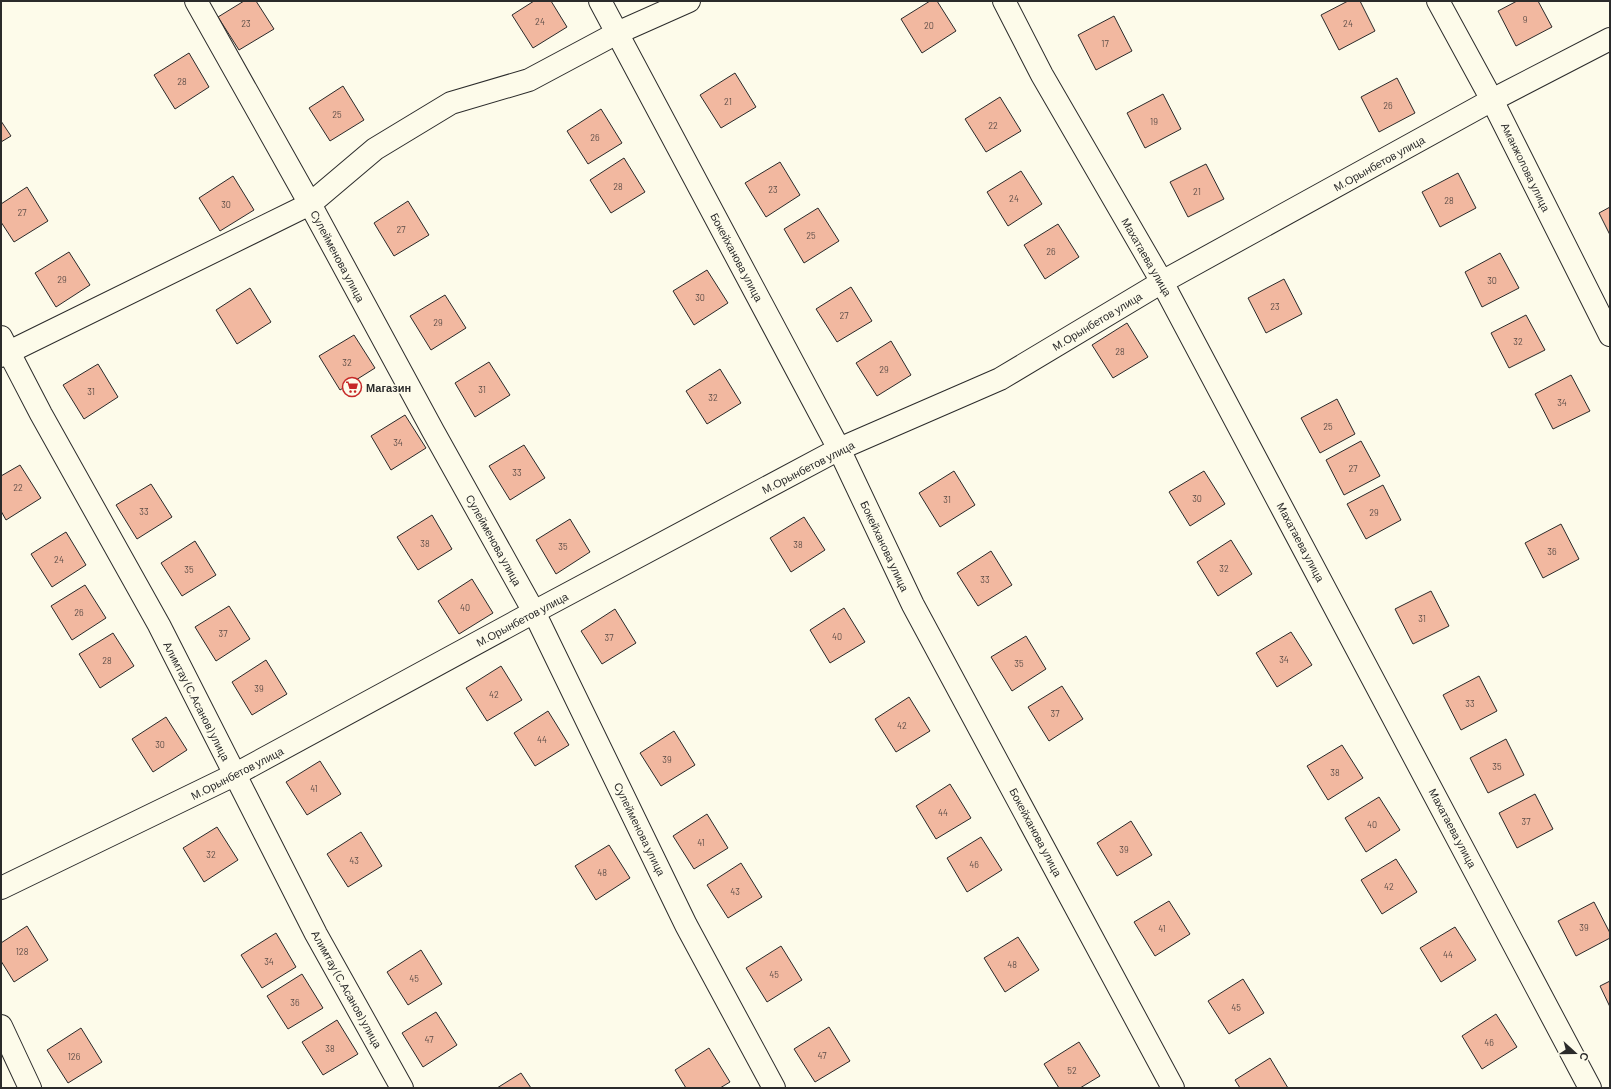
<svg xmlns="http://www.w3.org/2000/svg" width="1611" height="1089" font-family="Barlow,sans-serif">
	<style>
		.building { fill: #f2b8a0; stroke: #2b2b2b }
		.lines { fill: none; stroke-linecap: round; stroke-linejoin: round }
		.minor-casing { stroke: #2b2b2b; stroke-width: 24 }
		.minor { stroke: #fdfbea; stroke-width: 22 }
		.labels { text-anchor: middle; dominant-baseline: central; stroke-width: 3; stroke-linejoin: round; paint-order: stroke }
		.number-label { font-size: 9px; fill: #5d4e48 }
		.street-label { font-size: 11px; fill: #2b2b2b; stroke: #fdfbea }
		.poi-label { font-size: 11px; font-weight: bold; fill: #2b2b2b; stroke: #fdfbea; text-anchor: start }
	</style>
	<rect width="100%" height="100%" fill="#fdfbea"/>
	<g class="building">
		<path d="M244,1H256L274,29L239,50L218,17Z"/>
		<path d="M534,1H551L567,27L533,48L512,15Z"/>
		<path d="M930,1H937L956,31L922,53L901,19Z"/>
		<path d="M1348,1H1360L1375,31L1339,50L1321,15Z"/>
		<path d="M1517,1H1538L1552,27L1516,46L1498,11Z"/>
		<path d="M1114,16L1132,51L1096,70L1078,35Z"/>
		<path d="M189,53L209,87L175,109L154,75Z"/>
		<path d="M735,73L756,107L721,128L700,95Z"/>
		<path d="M1397,78L1415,113L1379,132L1361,97Z"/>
		<path d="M343,86L364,120L330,141L309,108Z"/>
		<path d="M1163,94L1181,129L1145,148L1127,113Z"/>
		<path d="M1000,97L1021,131L986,152L965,119Z"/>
		<path d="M601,109L622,143L588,164L567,131Z"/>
		<path d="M1,121L11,136L1,142Z"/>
		<path d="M624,158L645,192L611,213L590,180Z"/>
		<path d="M780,162L800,195L766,217L745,183Z"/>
		<path d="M1206,164L1224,199L1188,217L1170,182Z"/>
		<path d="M1021,171L1042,204L1008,226L987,192Z"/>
		<path d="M1458,173L1476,208L1440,227L1422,192Z"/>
		<path d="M233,176L254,210L220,231L199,198Z"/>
		<path d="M27,187L48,221L14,242L1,222V204Z"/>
		<path d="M408,201L429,235L394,256L374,223Z"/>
		<path d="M1610,207V235L1599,213Z"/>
		<path d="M818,208L839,241L804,263L784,229Z"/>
		<path d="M1058,224L1079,257L1045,279L1024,245Z"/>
		<path d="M69,252L90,285L56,307L35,273Z"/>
		<path d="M1500,253L1519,288L1482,307L1465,272Z"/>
		<path d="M707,270L728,303L694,325L673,291Z"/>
		<path d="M1284,279L1302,314L1266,333L1248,298Z"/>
		<path d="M851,287L872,321L837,342L816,309Z"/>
		<path d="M250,288L271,322L237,344L216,310Z"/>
		<path d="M445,295L466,328L431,350L410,316Z"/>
		<path d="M1526,315L1545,350L1509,368L1491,333Z"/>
		<path d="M1127,323L1148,357L1113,378L1092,345Z"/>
		<path d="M354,335L375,368L340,390L319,356Z"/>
		<path d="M891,341L911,375L877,396L856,363Z"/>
		<path d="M489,362L510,395L475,417L455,383Z"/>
		<path d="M98,364L118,397L84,419L63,385Z"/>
		<path d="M720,369L741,403L707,424L686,391Z"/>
		<path d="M1571,375L1590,411L1553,429L1535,394Z"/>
		<path d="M1337,399L1355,434L1320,453L1301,418Z"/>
		<path d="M405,415L426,448L391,470L371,436Z"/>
		<path d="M1361,441L1380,476L1344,495L1326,460Z"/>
		<path d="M524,445L545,478L510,500L489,466Z"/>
		<path d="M20,465L41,498L6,520L1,511V476Z"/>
		<path d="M954,471L975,505L940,527L919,493Z"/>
		<path d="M1204,471L1225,504L1190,526L1169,492Z"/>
		<path d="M151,484L172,517L137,539L116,505Z"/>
		<path d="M1383,485L1401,520L1366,539L1347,504Z"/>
		<path d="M432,515L452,549L418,570L397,537Z"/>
		<path d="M804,517L825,550L791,572L770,538Z"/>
		<path d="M570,519L590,552L556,574L536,540Z"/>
		<path d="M1561,524L1579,559L1543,578L1525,543Z"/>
		<path d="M66,532L86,565L52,587L31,554Z"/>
		<path d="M1231,540L1252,574L1218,596L1197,562Z"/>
		<path d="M195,541L216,575L182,596L161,563Z"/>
		<path d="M991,551L1012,585L978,606L957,573Z"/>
		<path d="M472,579L493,613L459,634L438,601Z"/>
		<path d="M85,585L106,618L72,640L51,606Z"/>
		<path d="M1431,591L1449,626L1413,644L1395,609Z"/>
		<path d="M229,606L250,639L216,661L195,627Z"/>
		<path d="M844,608L865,642L830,663L810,630Z"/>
		<path d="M615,609L636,643L602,664L581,631Z"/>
		<path d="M1291,632L1312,665L1277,687L1256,653Z"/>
		<path d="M113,633L134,666L100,688L79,654Z"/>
		<path d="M1026,636L1046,669L1012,691L991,657Z"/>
		<path d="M266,660L287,694L252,715L232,682Z"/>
		<path d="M501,666L522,700L487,721L466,688Z"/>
		<path d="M1479,676L1497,711L1461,730L1443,695Z"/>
		<path d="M1062,686L1083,719L1049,741L1028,707Z"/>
		<path d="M909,697L930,731L896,752L875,719Z"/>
		<path d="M548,711L569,745L535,766L514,733Z"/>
		<path d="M166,717L187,750L153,772L132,739Z"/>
		<path d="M674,731L695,765L661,786L640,753Z"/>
		<path d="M1506,739L1524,775L1488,793L1470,758Z"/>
		<path d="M1342,745L1363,778L1328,800L1307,766Z"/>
		<path d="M320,761L341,794L307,815L286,782Z"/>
		<path d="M950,784L971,818L936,839L916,806Z"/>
		<path d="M1535,794L1553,829L1517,848L1499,813Z"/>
		<path d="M1379,797L1400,830L1366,852L1345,818Z"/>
		<path d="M707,814L728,848L694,869L673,836Z"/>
		<path d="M1131,821L1152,855L1117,876L1097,843Z"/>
		<path d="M217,827L238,860L204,882L183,848Z"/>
		<path d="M361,832L382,866L348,887L327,854Z"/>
		<path d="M981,837L1002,870L967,892L947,858Z"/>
		<path d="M609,845L630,878L596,900L575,866Z"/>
		<path d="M1396,859L1417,892L1382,914L1361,880Z"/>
		<path d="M741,863L762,897L728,918L707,885Z"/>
		<path d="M1169,901L1190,934L1155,956L1134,922Z"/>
		<path d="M1594,902L1610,933V938L1576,956L1558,921Z"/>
		<path d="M27,926L48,960L14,982L1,961V943Z"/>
		<path d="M1455,927L1476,960L1441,982L1420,948Z"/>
		<path d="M276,933L296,967L262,988L241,955Z"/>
		<path d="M1018,937L1039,970L1005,992L984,958Z"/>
		<path d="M781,946L802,980L767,1002L746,968Z"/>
		<path d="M421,950L442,984L408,1005L387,972Z"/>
		<path d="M302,974L323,1008L288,1029L267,996Z"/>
		<path d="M1243,979L1264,1013L1229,1034L1208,1001Z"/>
		<path d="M1610,981V1007L1600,986Z"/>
		<path d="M436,1012L457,1045L423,1067L402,1033Z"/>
		<path d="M1496,1014L1517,1047L1482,1069L1462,1036Z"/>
		<path d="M337,1020L358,1054L323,1075L302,1042Z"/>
		<path d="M829,1027L850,1061L815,1082L794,1049Z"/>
		<path d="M81,1028L102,1062L68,1083L47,1050Z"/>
		<path d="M1079,1042L1100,1076L1080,1088H1059L1044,1064Z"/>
		<path d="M709,1048L730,1082L720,1088H686L675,1070Z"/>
		<path d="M1270,1058L1288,1088H1240L1235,1080Z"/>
		<path d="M521,1073L531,1088H497Z"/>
	</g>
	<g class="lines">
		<defs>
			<g id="minor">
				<path d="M196,1L310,204L433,431L534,612L686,925L774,1088"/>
				<path d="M600,1L839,449L913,605L1173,1088"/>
				<path d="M1004,1L1042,75L1162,282L1590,1088"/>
				<path d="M1438,1L1492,100L1610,335"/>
				<path d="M1,337L41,414L159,625L316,934L402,1088"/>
				<path d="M1,356L310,204L375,149L451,103L529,80L617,33L689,1"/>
				<path d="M1,888L234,775L534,612L839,449L1000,379L1162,282L1492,100L1610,39"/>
				<path d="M1,1026L30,1088"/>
			</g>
		</defs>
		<use href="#minor" class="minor-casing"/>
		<use href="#minor" class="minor"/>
	</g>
	<defs>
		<symbol id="supermarket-ring" viewBox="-11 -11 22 22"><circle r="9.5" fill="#fdfbea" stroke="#c62828" stroke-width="1.5"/><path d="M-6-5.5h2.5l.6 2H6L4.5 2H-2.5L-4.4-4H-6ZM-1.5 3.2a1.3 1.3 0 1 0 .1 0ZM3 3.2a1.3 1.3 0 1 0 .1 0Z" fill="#c62828"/></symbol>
	</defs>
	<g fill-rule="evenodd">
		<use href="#supermarket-ring" x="341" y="376" width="22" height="22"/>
	</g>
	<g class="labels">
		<g class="number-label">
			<text x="1525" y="19">9</text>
			<text x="540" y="21">24</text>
			<text x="246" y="23">23</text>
			<text x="1348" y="23">24</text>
			<text x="929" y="25">20</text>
			<text x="1105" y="43">17</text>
			<text x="182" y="81">28</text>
			<text x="728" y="101">21</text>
			<text x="1388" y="105">26</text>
			<text x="337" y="114">25</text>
			<text x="1154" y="121">19</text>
			<text x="993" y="125">22</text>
			<text x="595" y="137">26</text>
			<text x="618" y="186">28</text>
			<text x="773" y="189">23</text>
			<text x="1197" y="191">21</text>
			<text x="1014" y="198">24</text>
			<text x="1449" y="200">28</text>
			<text x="226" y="204">30</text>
			<text x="22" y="212">27</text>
			<text x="401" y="229">27</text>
			<text x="811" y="235">25</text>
			<text x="1051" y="251">26</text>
			<text x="62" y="279">29</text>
			<text x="1492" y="280">30</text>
			<text x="700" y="297">30</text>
			<text x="1275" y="306">23</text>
			<text x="844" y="315">27</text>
			<text x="438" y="322">29</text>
			<text x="1518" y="341">32</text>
			<text x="1120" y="351">28</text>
			<text x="347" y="362">32</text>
			<text x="884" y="369">29</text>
			<text x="482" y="389">31</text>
			<text x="91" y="391">31</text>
			<text x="713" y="397">32</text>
			<text x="1562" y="402">34</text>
			<text x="1328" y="426">25</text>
			<text x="398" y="442">34</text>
			<text x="1353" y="468">27</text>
			<text x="517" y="472">33</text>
			<text x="18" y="487">22</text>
			<text x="1197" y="498">30</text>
			<text x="947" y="499">31</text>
			<text x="144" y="511">33</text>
			<text x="1374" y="512">29</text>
			<text x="425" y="543">38</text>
			<text x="798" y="544">38</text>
			<text x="563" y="546">35</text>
			<text x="1552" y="551">36</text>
			<text x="59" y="559">24</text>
			<text x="1224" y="568">32</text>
			<text x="189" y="569">35</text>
			<text x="985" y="579">33</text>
			<text x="465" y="607">40</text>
			<text x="79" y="612">26</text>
			<text x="1422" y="618">31</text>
			<text x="223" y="633">37</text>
			<text x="837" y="636">40</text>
			<text x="609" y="637">37</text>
			<text x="1284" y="659">34</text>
			<text x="107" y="660">28</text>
			<text x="1019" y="663">35</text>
			<text x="259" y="688">39</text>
			<text x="494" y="694">42</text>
			<text x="1470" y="703">33</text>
			<text x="1055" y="713">37</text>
			<text x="902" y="725">42</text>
			<text x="542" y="739">44</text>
			<text x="160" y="744">30</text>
			<text x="667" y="759">39</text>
			<text x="1497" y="766">35</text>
			<text x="1335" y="772">38</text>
			<text x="314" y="788">41</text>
			<text x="943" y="812">44</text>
			<text x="1526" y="821">37</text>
			<text x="1372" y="824">40</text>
			<text x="701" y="842">41</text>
			<text x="1124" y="849">39</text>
			<text x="211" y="854">32</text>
			<text x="354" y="860">43</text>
			<text x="974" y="864">46</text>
			<text x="602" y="872">48</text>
			<text x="1389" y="886">42</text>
			<text x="735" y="891">43</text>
			<text x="1584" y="927">39</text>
			<text x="1162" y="928">41</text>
			<text x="22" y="951">128</text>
			<text x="1448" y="954">44</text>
			<text x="269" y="961">34</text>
			<text x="1012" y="964">48</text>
			<text x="774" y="974">45</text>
			<text x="414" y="978">45</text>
			<text x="295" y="1002">36</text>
			<text x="1236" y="1007">45</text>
			<text x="429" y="1039">47</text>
			<text x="1489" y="1042">46</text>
			<text x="330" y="1048">38</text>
			<text x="822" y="1055">47</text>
			<text x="74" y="1056">126</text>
			<text x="1072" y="1070">52</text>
		</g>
		<g class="street-label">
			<text transform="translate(1379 163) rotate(-29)">М.Орынбетов улица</text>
			<text transform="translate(1526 167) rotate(64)">Аманжолова улица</text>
			<text transform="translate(338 256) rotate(62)">Сулейменова улица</text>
			<text transform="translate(737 257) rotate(62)">Бокейханова улица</text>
			<text transform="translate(1147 257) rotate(60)">Махатаева улица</text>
			<text transform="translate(1097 321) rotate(-31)">М.Орынбетов улица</text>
			<text transform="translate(808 467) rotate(-27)">М.Орынбетов улица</text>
			<text transform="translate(494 540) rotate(61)">Сулейменова улица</text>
			<text transform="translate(1301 542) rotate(62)">Махатаева улица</text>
			<text transform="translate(885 546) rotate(65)">Бокейханова улица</text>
			<text transform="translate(522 619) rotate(-28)">М.Орынбетов улица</text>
			<text transform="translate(197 701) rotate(63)">Алимтау (С.Асанов) улица</text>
			<text transform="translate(237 773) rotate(-27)">М.Орынбетов улица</text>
			<text transform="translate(1453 828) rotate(62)">Махатаева улица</text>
			<text transform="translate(640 829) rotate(64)">Сулейменова улица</text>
			<text transform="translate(1036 832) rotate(62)">Бокейханова улица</text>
			<text transform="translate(347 989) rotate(61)">Алимтау (С.Асанов) улица</text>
		</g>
		<g class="poi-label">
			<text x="366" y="387">Магазин</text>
		</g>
	</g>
	<rect width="1611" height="1089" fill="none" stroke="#2b2b2b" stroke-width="4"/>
	<g transform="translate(1575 1053) rotate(111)" stroke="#fdfbea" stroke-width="3" paint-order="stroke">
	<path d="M0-3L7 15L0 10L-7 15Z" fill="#2b2b2b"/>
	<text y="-6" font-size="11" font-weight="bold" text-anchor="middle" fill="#2b2b2b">С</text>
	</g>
</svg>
